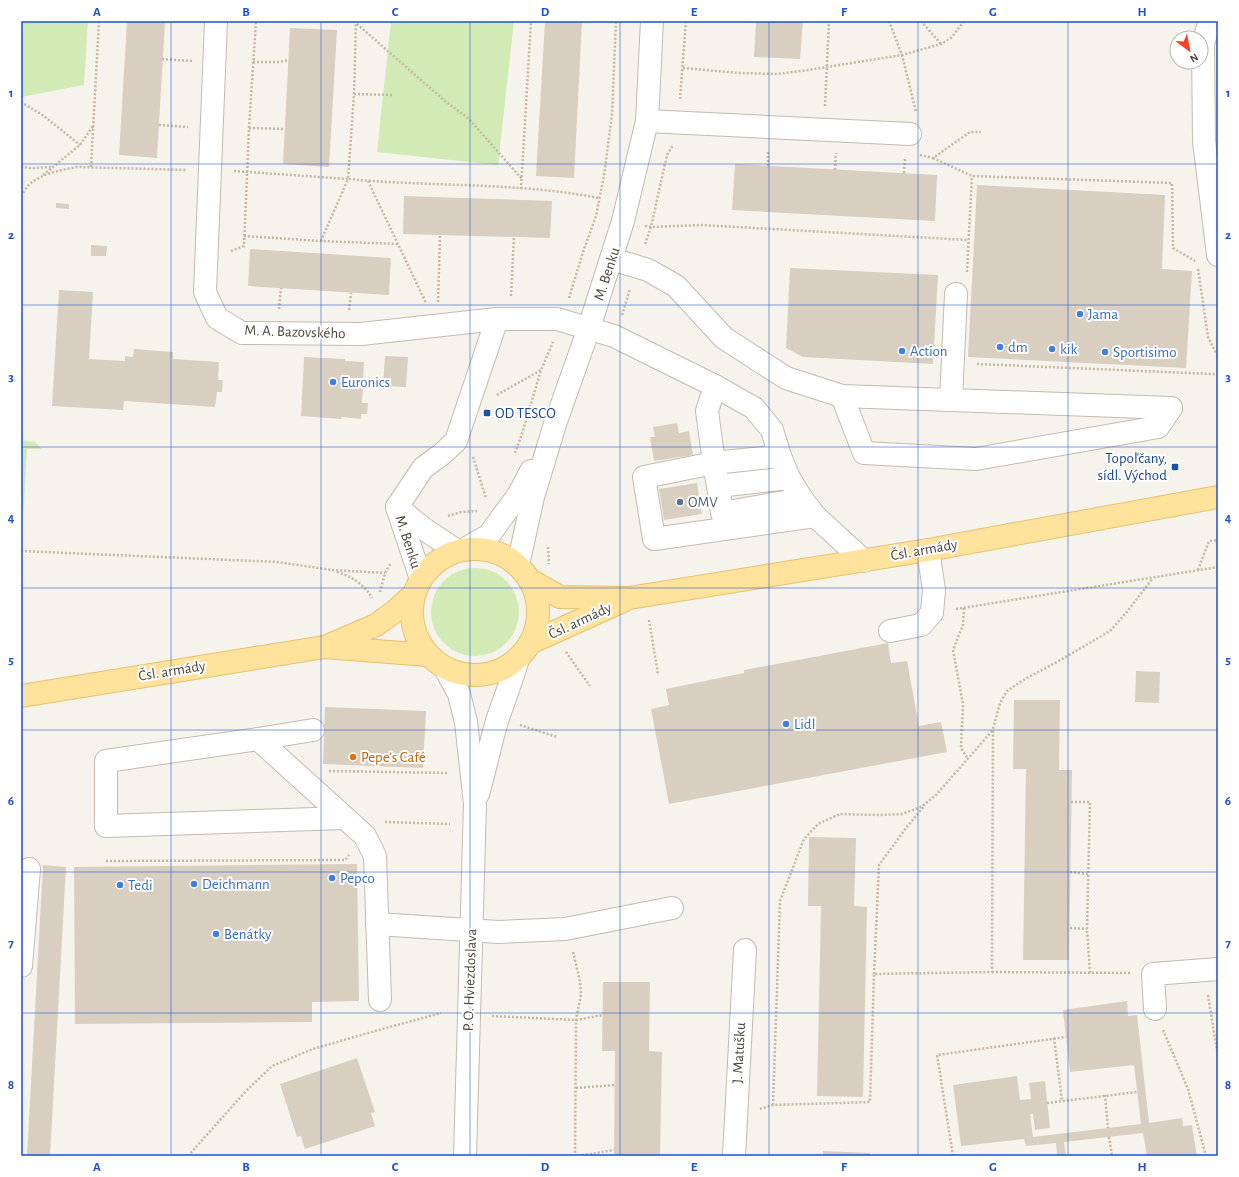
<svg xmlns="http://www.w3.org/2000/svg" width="1239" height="1177" font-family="'Alegreya Sans',sans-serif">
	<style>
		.green { fill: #d2eab5 }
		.building { fill: #d8cfc1 }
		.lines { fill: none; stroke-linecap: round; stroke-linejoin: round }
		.minor-casing { stroke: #c2bbae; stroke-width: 24 }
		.major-casing { stroke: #e6c16a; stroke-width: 24 }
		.path { stroke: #c4b79f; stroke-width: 2.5; stroke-dasharray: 2 2; stroke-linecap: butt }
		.minor { stroke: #fff; stroke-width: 22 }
		.major { stroke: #ffe39c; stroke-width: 22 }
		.grid { fill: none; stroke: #1d4ed8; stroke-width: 1; stroke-opacity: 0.55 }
		.shop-dot { fill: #3f7fe0; stroke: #fff; stroke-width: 1.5 }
		.transit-dot { fill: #1a4fb4; stroke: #fff; stroke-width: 1.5 }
		.service-dot { fill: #5c6f8a; stroke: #fff; stroke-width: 1.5 }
		.food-dot { fill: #e8710a; stroke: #fff; stroke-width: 1.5 }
		.labels { text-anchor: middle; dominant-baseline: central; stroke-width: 4; stroke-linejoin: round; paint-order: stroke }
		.street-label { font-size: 15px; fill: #4b4439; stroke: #fff }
		.shop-label { font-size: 15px; fill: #366cbe; stroke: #fff; text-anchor: start }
		.transit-label { font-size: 15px; fill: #164399; stroke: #fff; text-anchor: start }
		.service-label { font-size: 15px; fill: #4e5e75; stroke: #fff; text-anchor: start }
		.food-label { font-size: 15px; fill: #c56008; stroke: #fff; text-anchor: start }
		.neatline { fill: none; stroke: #1d4ed8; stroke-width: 1.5 }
		.grid-label { font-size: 13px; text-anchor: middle; font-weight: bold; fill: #1d4ed8 }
	</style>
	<rect width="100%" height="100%" fill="#f6f3ec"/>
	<g class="green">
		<path d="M21,21H88L84,85L21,97Z"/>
		<path d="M391,21H514L498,165L377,152Z"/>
		<path d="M21,440L35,442L42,449H27L21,555Z"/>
		<circle cx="475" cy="612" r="44"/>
	</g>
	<g class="building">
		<path d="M127,21H165L157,158L119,155Z"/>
		<path d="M545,21H582L574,178L536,176Z"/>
		<path d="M756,21H803L800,59L754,57Z"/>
		<path d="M290,28L337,30L329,167L283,164Z"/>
		<path d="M735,164L937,175L935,221L732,210Z"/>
		<path d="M977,185L1165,195L1162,269L1192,271L1186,368L968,357Z"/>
		<path d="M404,196L552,201L550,238L403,234Z"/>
		<path d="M56,203L69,204V209L56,208Z"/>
		<path d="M91,245L107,246L106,256H91Z"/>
		<path d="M250,249L391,258L389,295L248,286Z"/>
		<path d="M790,268L938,275L933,364L803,357L786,348Z"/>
		<path d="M59,290L93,292L89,359L125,361V356L133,357L134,349L173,352V359L219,362L218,380H223L222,392H217L215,407L124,401L123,410L52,406Z"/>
		<path d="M385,356L408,357L406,387L383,386Z"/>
		<path d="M304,357L345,359V361L364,362L362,403H368L367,414H361V419L342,417L341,419L301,416Z"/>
		<path d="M677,423L679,433L689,431L693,455L654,461L650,437H655L653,427Z"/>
		<path d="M697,483L702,514L664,520L659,489Z"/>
		<path d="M888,643L891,663L907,661L919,726L941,722L947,752L669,804L651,709L669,705L666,689L744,673V670Z"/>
		<path d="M1136,671L1160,672L1159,703L1135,702Z"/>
		<path d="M1014,700H1060L1059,770H1072L1069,960H1023L1026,769H1013Z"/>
		<path d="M325,707L426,711L423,768L323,764Z"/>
		<path d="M809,837L856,838L854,906L867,907L863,1097L817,1096L821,906H808Z"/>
		<path d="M357,864L359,1001L312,1002V1022L75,1024L74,867Z"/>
		<path d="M43,865L66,867L50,1156H27Z"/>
		<path d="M603,982H650L649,1051L662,1052L660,1156H614L615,1051H602Z"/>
		<path d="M1127,1001L1128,1016L1137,1015L1149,1123L1182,1118L1183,1126L1192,1125L1197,1156H1147L1143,1133L1064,1142L1066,1156H1057L1056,1143L1026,1146L1024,1139L961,1146L953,1085L1017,1076L1020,1100L1031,1099L1029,1083L1045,1081L1050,1128L1035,1130L1033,1114H1030L1033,1137L1141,1124L1134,1065L1070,1072L1063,1010Z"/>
		<path d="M357,1058L375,1112L371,1113L375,1126L305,1149L301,1136L297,1137L280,1084Z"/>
		<path d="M823,1151L870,1153V1156H823Z"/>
	</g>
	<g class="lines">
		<defs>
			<g id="minor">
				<path d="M216,21L205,292L217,318L242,333L361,334L497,319H557L614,336L715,386L754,408L772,430L780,456L789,478L802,499L815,516L864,561"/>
				<path d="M1213,21L1208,27L1203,44L1204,141L1218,255"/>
				<path d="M647,121L910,134"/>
				<path d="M612,259L648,270L676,286L724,338L786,378L842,396L1171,408"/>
				<path d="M715,386L707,411L714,463L644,477L654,539L815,516"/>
				<path d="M842,396L864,453L976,459L1158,427L1171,408"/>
				<path d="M951,400L956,294"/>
				<path d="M780,456L714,463L718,486L789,478"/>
				<path d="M718,486L722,513L802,499"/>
				<path d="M397,507L423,468L442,454L456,441L497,319"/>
				<path d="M397,507L421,579"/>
				<path d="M397,507L424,529L457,551"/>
				<path d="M465,549L489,535L519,494L531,471"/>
				<path d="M518,565L533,497L555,424L589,328L623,221L647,121L652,21"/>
				<path d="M890,631L921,625L932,613L934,590L928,550"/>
				<path d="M445,668L459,694L466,722L475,804L465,1156"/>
				<path d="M313,730L258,739L106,761V826L345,818"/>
				<path d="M258,739L365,836L375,856L380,1000"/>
				<path d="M478,794C485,770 490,745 497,721C504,700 512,680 518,659"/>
				<path d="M377,924L498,932L565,929L672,908"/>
				<path d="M21,966L29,869"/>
				<path d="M1155,1009L1153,974L1218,969"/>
				<path d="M734,1156L745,950"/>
			</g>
			<g id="major">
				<circle cx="475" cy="612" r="63"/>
				<path d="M530,580L560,597L629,598L928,550L1218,497"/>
				<path d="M530,643L623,601"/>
				<path d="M327,646L376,625L394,612L414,594"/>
				<path d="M21,696L324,647L428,655"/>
			</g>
		</defs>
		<use href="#minor" class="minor-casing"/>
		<use href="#major" class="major-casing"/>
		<g class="path">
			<path d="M354,21L356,23L354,94L348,179C432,187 517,182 599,198"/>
			<path d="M746,21H756"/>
			<path d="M889,21L902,55L916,112"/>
			<path d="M921,21L941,44"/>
			<path d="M357,24L445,101L469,119L522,179"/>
			<path d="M162,59L192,61"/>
			<path d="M253,62H279L288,60"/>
			<path d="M683,68L739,73L776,74L808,70L902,55L941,44L951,38L964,21"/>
			<path d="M354,94L394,95"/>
			<path d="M680,99L686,21"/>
			<path d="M21,102L44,116L80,145"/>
			<path d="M825,106L829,21"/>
			<path d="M159,125L188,127"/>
			<path d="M249,128L285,129"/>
			<path d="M920,155L933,158L970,132H981"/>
			<path d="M933,158L972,176L1172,183L1173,248L1195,261"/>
			<path d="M768,166V150"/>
			<path d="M21,167L33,168L52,167"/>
			<path d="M91,167L99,21"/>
			<path d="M835,170L836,153"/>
			<path d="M234,171L348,179L321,241"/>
			<path d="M904,173L905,158"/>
			<path d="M43,175L80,145L93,126"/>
			<path d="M368,181L426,303"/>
			<path d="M521,189L531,21"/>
			<path d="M21,196C24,192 27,186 31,183C44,173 61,170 77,167L187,170"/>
			<path d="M645,226L651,227L701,225L968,240"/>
			<path d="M244,236L321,241L398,244"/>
			<path d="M645,244L651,227L667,155L673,145"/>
			<path d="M231,251L244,246L249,128L256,21"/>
			<path d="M1198,269L1208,337L1218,357"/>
			<path d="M967,272L972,176"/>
			<path d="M511,296L514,237"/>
			<path d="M569,298L583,252L596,216L604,176L612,114L616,21"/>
			<path d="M438,302L440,235"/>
			<path d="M279,309L281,288"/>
			<path d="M349,310L351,293"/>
			<path d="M622,315L630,289"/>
			<path d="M977,364L1212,374H1218"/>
			<path d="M497,395L541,370"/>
			<path d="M515,453L522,434L541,370L553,342"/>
			<path d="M473,457L486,498"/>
			<path d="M448,516L461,512L477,511"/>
			<path d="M548,547L549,564"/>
			<path d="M21,551L278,562L332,570L385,573"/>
			<path d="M1198,570L1209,541L1218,540"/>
			<path d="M337,572C351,576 365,585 372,598"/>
			<path d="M380,592L385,573L391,563"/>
			<path d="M964,608L963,625L953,650L963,704L961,748L968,759"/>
			<path d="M956,609L1218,567"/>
			<path d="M649,620L658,674"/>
			<path d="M566,652L590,686"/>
			<path d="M520,725L557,737"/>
			<path d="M329,771L448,773"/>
			<path d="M1071,802H1090L1087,929L1090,973"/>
			<path d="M385,822L450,824"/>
			<path d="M106,861L345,860L349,855"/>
			<path d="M1070,872L1089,874"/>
			<path d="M1070,928L1087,929"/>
			<path d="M573,952L580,981L581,994L576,1020L575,1156"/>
			<path d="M992,972L1130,973"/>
			<path d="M874,974L879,865L906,828L925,805"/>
			<path d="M1208,995L1218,1057"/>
			<path d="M492,1016L576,1020L603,1015"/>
			<path d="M1163,1030L1188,1089L1206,1156"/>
			<path d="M1054,1038L1062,1101"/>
			<path d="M576,1088L615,1085"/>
			<path d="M1105,1095L1108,1128"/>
			<path d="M1047,1103L1137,1092"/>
			<path d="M773,1105L780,901L804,839L818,824L840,814L878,815L902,814L921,807L936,795L993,730"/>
			<path d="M760,1109L773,1105L870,1102L874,974L992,972L993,729L1000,703L1007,691L1025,679L1057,662L1110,631L1126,613L1153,578"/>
			<path d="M1109,1137L1112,1156"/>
			<path d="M188,1156L246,1091L272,1066L313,1049L375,1031L441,1013"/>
			<path d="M578,1156L614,1150"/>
			<path d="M953,1156L937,1055L1066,1037"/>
		</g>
		<use href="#minor" class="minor"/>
		<use href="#major" class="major"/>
	</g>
	<path class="grid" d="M171,21V1156M321,21V1156M470,21V1156M620,21V1156M769,21V1156M918,21V1156M1068,21V1156M21,164H1218M21,305H1218M21,447H1218M21,588H1218M21,730H1218M21,872H1218M21,1013H1218"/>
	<g class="shop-dot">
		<circle cx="1080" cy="314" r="4"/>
		<circle cx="1000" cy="347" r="4"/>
		<circle cx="1052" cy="349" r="4"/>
		<circle cx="902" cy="351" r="4"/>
		<circle cx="1105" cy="352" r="4"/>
		<circle cx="333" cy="382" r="4"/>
		<circle cx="786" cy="724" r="4"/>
		<circle cx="332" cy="878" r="4"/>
		<circle cx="194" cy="884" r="4"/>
		<circle cx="120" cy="885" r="4"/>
		<circle cx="216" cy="934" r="4"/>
	</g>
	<g class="transit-dot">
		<rect x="483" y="409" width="8" height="8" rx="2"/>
		<rect x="1171" y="463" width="8" height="8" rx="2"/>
	</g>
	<circle class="service-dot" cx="680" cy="502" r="4"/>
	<circle class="food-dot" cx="353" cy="757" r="4"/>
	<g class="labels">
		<g class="street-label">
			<text transform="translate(607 274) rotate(-72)">M. Benku</text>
			<text transform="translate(295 332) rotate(2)">M. A. Bazovského</text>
			<text transform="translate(408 542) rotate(72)">M. Benku</text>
			<text transform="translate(924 550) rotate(-10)">Čsl. armády</text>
			<text transform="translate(580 621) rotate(-25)">Čsl. armády</text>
			<text transform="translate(172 671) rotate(-9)">Čsl. armády</text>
			<text transform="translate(470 980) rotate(-88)">P. O. Hviezdoslava</text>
			<text transform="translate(739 1053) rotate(-87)">J. Matušku</text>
		</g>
		<g class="shop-label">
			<text x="1088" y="314">Jama</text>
			<text x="1008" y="347">dm</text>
			<text x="1060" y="349">kik</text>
			<text x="910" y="351">Action</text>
			<text x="1113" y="352">Sportisimo</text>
			<text x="341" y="382">Euronics</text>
			<text x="794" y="724">Lidl</text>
			<text x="340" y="878">Pepco</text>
			<text x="202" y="884">Deichmann</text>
			<text x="128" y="885">Tedi</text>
			<text x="224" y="934">Benátky</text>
		</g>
		<g class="transit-label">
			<text x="495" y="413">OD TESCO</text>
			<text x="1167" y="458" text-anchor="end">Topoľčany,<tspan x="1167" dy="17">sídl. Východ</tspan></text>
		</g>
		<g class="service-label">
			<text x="688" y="502">OMV</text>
		</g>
		<g class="food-label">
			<text x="361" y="757">Pepe's Café</text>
		</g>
	</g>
	<rect width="1239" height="1177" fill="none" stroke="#ffffff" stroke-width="44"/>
	<g transform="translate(1189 50) rotate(148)"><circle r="19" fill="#ffffff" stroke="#b7b4b0"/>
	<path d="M0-3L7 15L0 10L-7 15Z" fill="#fc3f1d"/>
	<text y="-6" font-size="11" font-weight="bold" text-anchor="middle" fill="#4b4439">N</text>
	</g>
	<rect x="22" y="22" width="1195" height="1133" class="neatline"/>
	<g class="grid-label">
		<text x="97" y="16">A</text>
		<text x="246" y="16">B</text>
		<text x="395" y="16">C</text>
		<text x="545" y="16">D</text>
		<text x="694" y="16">E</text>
		<text x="844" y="16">F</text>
		<text x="993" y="16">G</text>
		<text x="1142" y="16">H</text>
		<text x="11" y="97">1</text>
		<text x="1228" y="97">1</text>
		<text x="11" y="239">2</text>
		<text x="1228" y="239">2</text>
		<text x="11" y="381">3</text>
		<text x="1228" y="381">3</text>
		<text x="11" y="522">4</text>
		<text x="1228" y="522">4</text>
		<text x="11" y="664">5</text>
		<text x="1228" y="664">5</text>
		<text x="11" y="805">6</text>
		<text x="1228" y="805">6</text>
		<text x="11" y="947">7</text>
		<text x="1228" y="947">7</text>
		<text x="11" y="1089">8</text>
		<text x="1228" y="1089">8</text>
		<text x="97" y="1171">A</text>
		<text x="246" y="1171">B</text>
		<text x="395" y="1171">C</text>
		<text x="545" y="1171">D</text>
		<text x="694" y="1171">E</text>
		<text x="844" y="1171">F</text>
		<text x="993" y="1171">G</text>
		<text x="1142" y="1171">H</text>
	</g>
</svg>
